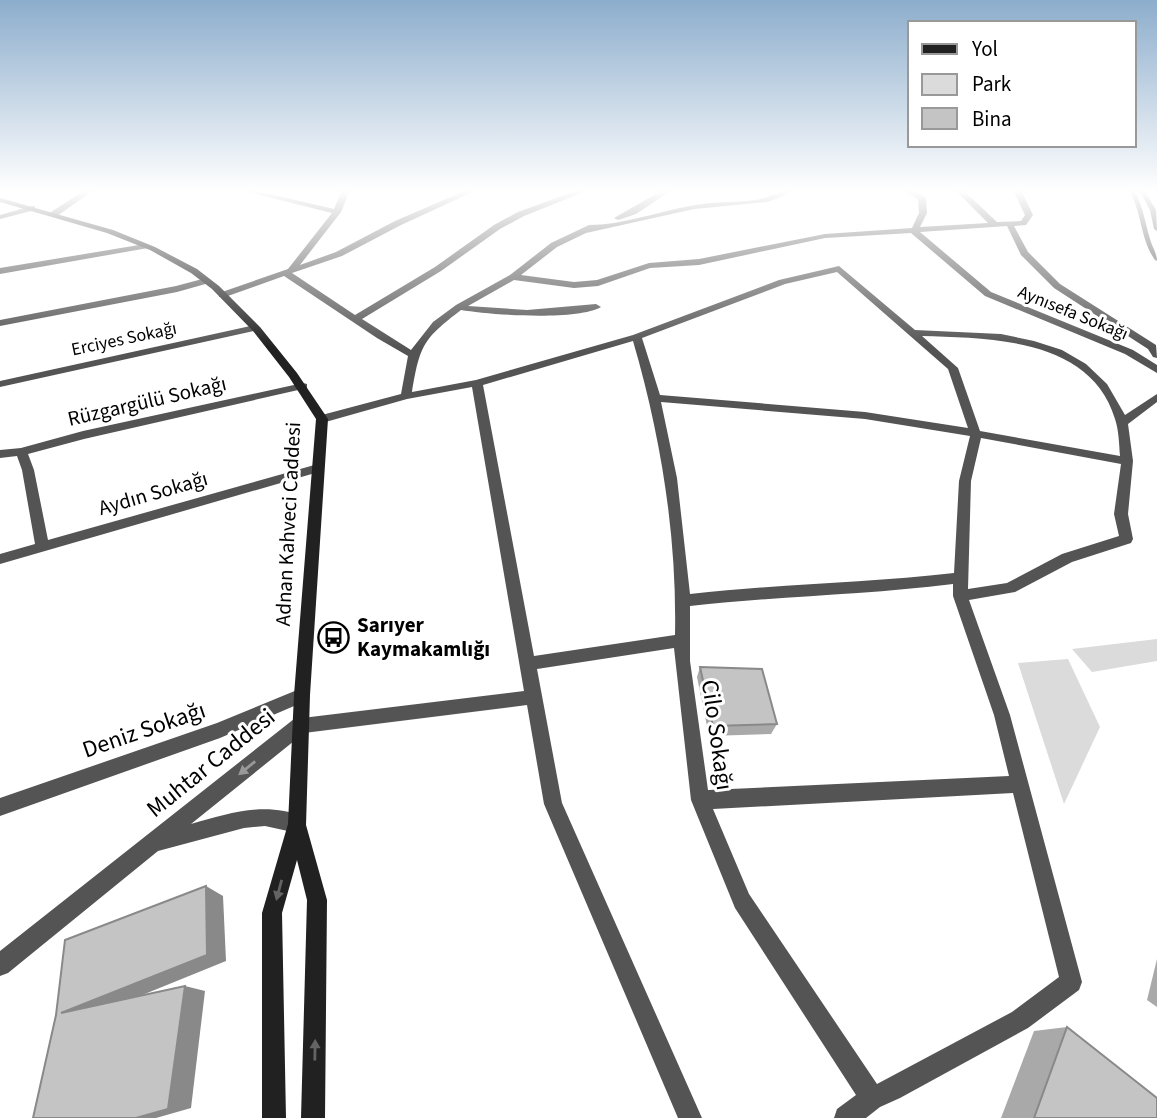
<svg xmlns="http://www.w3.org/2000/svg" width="1157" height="1118" font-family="'Source Sans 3',sans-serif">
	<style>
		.green { fill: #dbdbdb }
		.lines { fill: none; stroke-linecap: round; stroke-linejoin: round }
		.service { fill: #545454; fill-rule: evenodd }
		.minor { fill: #545454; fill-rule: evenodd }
		.secondary { fill: #212121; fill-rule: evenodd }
		.wall { fill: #a9a9a9 }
		.shaded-wall { fill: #898989 }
		.building { fill: #c4c4c4; stroke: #898989; stroke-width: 2 }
		.oneway { fill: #989898 }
		.oneway2 { fill: #646464 }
		.labels { text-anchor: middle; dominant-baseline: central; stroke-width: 6; stroke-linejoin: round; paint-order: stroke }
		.far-street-label { font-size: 18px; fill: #000; stroke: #fff }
		.street-label { font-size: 21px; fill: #000; stroke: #fff }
		.poi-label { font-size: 21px; font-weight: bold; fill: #000; stroke: #fff; text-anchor: start }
		.near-street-label { font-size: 24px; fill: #000; stroke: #fff }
	</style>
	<rect width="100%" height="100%" fill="#fff"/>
	<g class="green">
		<path d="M1157,639V661L1092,672L1072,649Z"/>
		<path d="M1068,659L1100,727L1064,804L1018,663Z"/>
	</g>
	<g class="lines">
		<g class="service">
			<path d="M1129,190H1134C1143,206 1145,222 1150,239C1152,247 1157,253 1157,261L1155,260C1140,239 1142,212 1129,190Z"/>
			<path d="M1139,190H1144L1156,210L1157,231L1154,229L1150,210Z"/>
		</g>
		<g class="minor">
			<path d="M85,190H94L57,216H51V212Z"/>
			<path d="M240,190H253L334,209L342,190H350L341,212L300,265L336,252L395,221L467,190H477L401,225L342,256L292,273L355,315L435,267L494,225L518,212L578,190H589L524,216L500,229L441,271L362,319L411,350L433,322L456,305L510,275L551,243L589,225C622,225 657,212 690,206C712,201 734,203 756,200C769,198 780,190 793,190L781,197L767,202L694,209L586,233L557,247L521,275L574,282L597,280L649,263L699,259L825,234L912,228L919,213L918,199L902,190H912L926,198L927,213L920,227L988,223L955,190H963L997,222L1021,221L1025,215L1013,190H1021L1033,215L1026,225L1014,226L1028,252L1060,284L1156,345L1157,358L1153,357L1148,349L1054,288L1021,255L1007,226L920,232L991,292L1133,350L1157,365V373L1125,354L985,296L911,233L825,238L699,265L650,268L598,286L574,288L514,280L468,306L527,310L596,304L601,307C577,321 490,315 461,310C423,339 420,345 412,392L476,380L633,335L779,280L839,266L915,330L1001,334L1034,341L1062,350L1086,364L1107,384L1125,415L1157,394V402L1128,424L1133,461L1128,514L1133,539L1131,543L1072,562L1015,592L969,600L1010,715L1082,982L1079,990L1028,1028L900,1098L880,1107L866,1118H834L837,1109L856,1095L735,908L691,800L674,648L537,669L562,803L702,1118H678L544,804L527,705L304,733L191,824C230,813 265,801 304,817L306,824L304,831L297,833L265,826L244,828L158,851L8,973L0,976V951L294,719L524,691L472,387L407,399L322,423L318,422V416L401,394L408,356L377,338L284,276L225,297H219V293L288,269L332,213ZM837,272L948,369L968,428L865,412L660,395L642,338L785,284ZM922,336C990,338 1091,338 1115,419C1119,431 1119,444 1120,456L980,431L958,368ZM633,341C661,437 677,536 675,635L534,656L483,385ZM661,402L865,419L970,436L959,481L954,573C866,583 778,584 690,594L677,478ZM981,438L1121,464L1114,514L1119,536L1062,554L1007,583L968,589L971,481ZM953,584V596L994,715L1009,776L708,790L690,661V606C778,596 866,595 953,584ZM1013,793L1059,977L1012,1012L877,1084L749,894L713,809Z"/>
			<path d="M663,190H672L636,214L618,220L614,218Z"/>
			<path d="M32,206H35V210L0,219V215Z"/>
			<path d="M145,244H148V248L0,274V268Z"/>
			<path d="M206,278L209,279V283L177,292L0,326V320L176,286Z"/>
			<path d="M255,325L258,326V330L0,387V381Z"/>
			<path d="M303,383L307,384V388L84,439L28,454L34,470L48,540L318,464L322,465L324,468L322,471L0,564V554L35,544L22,470L17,456L0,458V450L21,448L83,431Z"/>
			<path d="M302,688L308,690L310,695L308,700L220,738L0,816V798L217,723Z"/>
		</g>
		<path class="secondary" d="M0,198L113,230L155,247L197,269L219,286L260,327L297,373L328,419L310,695L306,825L327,900L325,1118H301L307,900L297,860L282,913L286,1118H262V913L288,824L294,695L316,419L289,377L253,331L212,289L191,273L150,250L107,233L0,202Z"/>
	</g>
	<g class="wall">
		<path d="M700,667L777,724L771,734L709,736L697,677Z"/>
		<path d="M1157,959V1007L1147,1000Z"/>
		<path d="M1067,1027L1157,1118H1001L1034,1031Z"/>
	</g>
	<g class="shaded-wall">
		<path d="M206,886L223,896L226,961L88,1017L61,1013Z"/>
		<path d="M185,986L205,991L191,1108L156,1118H136Z"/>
	</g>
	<g class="building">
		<path d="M700,667L762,669L777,724L713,726Z"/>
		<path d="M206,886L207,955L61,1013L185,986L168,1109L136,1118H33L56,1015L65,940Z"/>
		<path d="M1067,1027L1157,1098V1118H1034Z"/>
	</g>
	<defs><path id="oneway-solid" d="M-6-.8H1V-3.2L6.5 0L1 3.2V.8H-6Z" transform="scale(1.75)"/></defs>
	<use class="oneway" href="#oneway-solid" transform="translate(247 768) rotate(141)"/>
	<g class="oneway2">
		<use href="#oneway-solid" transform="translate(279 890) rotate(105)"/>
		<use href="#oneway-solid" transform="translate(315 1050) rotate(-89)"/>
	</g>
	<linearGradient id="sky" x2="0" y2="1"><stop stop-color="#8cadcc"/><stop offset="0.55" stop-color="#fff"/><stop offset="1" stop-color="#fff" stop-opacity="0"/></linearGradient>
	<rect width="1157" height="347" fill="url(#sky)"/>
	<defs>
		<symbol id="bus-ring" viewBox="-11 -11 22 22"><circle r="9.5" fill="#fff" stroke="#000" stroke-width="1.5"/><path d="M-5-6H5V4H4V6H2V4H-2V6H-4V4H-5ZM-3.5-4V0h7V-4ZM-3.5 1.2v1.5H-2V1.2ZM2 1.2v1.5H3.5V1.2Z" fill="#000"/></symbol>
	</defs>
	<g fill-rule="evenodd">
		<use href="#bus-ring" x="316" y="620" width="35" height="35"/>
	</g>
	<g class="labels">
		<g class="far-street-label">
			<text transform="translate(1073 313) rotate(22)">Aynısefa Sokağı</text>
			<text transform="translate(124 339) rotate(-12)">Erciyes Sokağı</text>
		</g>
		<g class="street-label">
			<text transform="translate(147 401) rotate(-13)">Rüzgargülü Sokağı</text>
			<text transform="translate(153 493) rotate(-16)">Aydın Sokağı</text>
			<text transform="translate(288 524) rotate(-87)">Adnan Kahveci Caddesi</text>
		</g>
		<g class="poi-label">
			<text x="357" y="625">Sarıyer<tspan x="357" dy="24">Kaymakamlığı</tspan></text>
		</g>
		<g class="near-street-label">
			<text transform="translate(144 730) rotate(-19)">Deniz Sokağı</text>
			<text transform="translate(717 735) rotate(82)">Cilo Sokağı</text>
			<text transform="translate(211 763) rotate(-39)">Muhtar Caddesi</text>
		</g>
	</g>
	<rect x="908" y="21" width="228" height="126" fill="#ffffff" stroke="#999999" stroke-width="2"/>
	<rect x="922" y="44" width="35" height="10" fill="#212121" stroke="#999999" stroke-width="2"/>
	<text x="972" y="56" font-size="21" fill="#000000">Yol</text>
	<rect x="922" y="74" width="35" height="21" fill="#dbdbdb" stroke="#999999" stroke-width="2"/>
	<text x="972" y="91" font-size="21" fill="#000000">Park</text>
	<rect x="922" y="108" width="35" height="21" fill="#c4c4c4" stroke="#999999" stroke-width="2"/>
	<text x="972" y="126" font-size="21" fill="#000000">Bina</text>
</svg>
